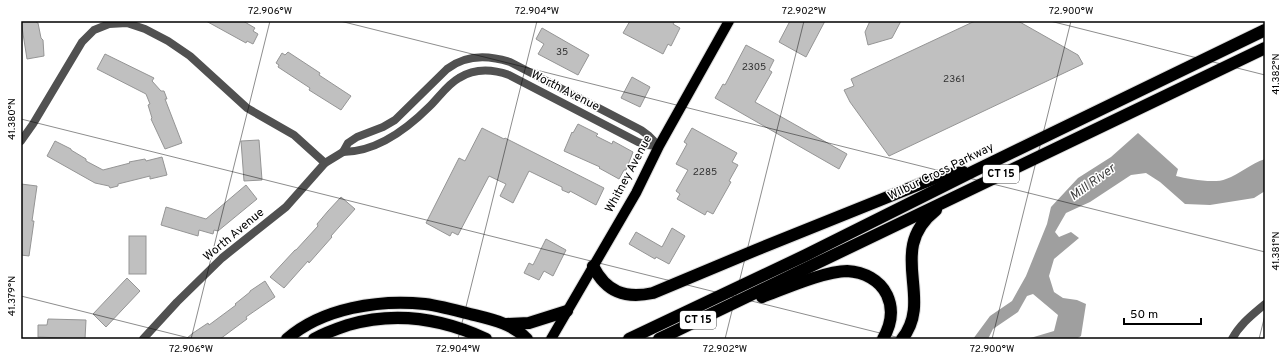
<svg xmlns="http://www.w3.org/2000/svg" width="1286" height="360" font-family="Overpass,sans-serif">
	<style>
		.water { fill: #9f9f9f }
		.building { fill: #c0c0c0; stroke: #959595 }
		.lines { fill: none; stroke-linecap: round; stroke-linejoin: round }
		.primary-casing { stroke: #dbdbdb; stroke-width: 12 }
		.highway-casing { stroke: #dbdbdb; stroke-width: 14 }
		.street { stroke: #515151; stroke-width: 8 }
		.primary { stroke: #000; stroke-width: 10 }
		.highway { stroke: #000; stroke-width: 12 }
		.ticks { fill: none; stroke: #000; stroke-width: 1; stroke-opacity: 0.45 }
		.labels { text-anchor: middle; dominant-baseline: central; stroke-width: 3; stroke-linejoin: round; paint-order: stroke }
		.number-label { font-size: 10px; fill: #303030 }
		.shield { fill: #fff; stroke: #4c4c4c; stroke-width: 1 }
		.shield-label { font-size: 11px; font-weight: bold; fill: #000 }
		.street-label { font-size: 12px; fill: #000; stroke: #fff }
		.water-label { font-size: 13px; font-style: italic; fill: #404040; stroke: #fff }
		.neatline { fill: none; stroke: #000; stroke-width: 1.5 }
		.ticks-label { font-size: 10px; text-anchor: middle; fill: #000 }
	</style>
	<rect width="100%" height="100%" fill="#fff"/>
	<path class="water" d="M1138,133L1178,169L1176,176C1188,179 1215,184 1226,179C1240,174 1250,164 1265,159V191L1254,198L1210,205L1185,204L1160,182L1146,173L1131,175L1090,202L1066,213L1055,232L1059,237L1071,232L1079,238L1054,259L1049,276L1054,292L1063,298L1077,300L1086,304L1081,336L1076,339H1027L1054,331L1058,315L1033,294L1027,296L1018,312L993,329L988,339H973L990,316L1012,301L1026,276L1047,224L1051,207L1078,178L1111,157Z"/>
	<g class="building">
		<path d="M21,21H36L37,23H38L41,38L43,40L44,56L27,59Z"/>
		<path d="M206,21H243L255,28L253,31L258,34L253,44L247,41L246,43Z"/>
		<path d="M630,21H675L673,24L680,28L671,46L668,44L663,54L623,33Z"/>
		<path d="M790,21H825L806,57L779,42Z"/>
		<path d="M870,21H901L892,38L868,45L865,32Z"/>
		<path d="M975,21H1018L1078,55L1083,64L889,156L850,102L844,90L854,86L851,79Z"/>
		<path d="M542,28L589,55L578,75L538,54L544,44L536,39Z"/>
		<path d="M746,45L774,60L769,70L772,72L755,102L847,154L839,169L715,98L723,84L725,85Z"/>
		<path d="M288,52L320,73L319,75L351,96L341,110L309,90L310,88L278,67L279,65L276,63L282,53L285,55Z"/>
		<path d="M105,54L154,78L152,81L161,91H164L167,99H165L182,143L165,149L151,119L152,118L148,105L150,104L146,94L97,69Z"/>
		<path d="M632,77L650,87L640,107L621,98Z"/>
		<path d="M578,124L598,134L596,136L612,144L613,141L633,152L626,170H624L619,179L599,168L600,167L564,151L572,132L573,133Z"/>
		<path d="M482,128L504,139L505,138L604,188L596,205L570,191L569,193L562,190V187L529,171L513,203L500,196L506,184L489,176L458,235L452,232L450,236L426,223L459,158L465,161Z"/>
		<path d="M692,128L737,153L732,162L738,165L729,181L731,182L713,214L707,211L705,215L677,199L680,194L676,191L688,170L676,164L687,144L684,142Z"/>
		<path d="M259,140L262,180L244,181L241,141Z"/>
		<path d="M55,141L71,149V150L86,159V161L103,170L130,163L129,162L145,159L146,161L162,157L167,175L150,179V176L118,184V186L110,188L109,186L95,183L47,156Z"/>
		<path d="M21,184L37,186L32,221H34L29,256L21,255Z"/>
		<path d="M246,185L257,199L218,231L214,230L213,234L199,230L198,236L161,225L166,207L206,219Z"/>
		<path d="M341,197L355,209L331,236L332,237L309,263L308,261L284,288L270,277L295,250H296L318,226L317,224L328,211Z"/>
		<path d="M672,228L685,236L669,264L656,257L655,259L629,244L636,232L662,247Z"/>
		<rect x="129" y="236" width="17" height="38"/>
		<path d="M546,239L566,250L553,276L544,271L539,280L524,273L529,263L533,265Z"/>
		<path d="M127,278L140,291L106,327L93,314Z"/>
		<path d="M265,281L275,297L246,317L247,319L220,339H186L193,333L208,323L209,325L236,305L235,304L250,292V291Z"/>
		<path d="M48,319L86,320L85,339L38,337V325H47Z"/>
	</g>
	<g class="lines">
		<defs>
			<path id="primary" d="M551,339L636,193L659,146L729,21"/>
			<g id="highway">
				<path d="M593,266C606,292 625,299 653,293L756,250L940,176L963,172"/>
				<path d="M762,297C784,289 825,271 847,271C864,272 880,280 887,295C894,310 891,325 883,339"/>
				<path d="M507,324L529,323L567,311"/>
				<path d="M287,339C322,308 380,299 425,304C440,306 455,310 470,314C490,319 512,323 527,339"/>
				<path d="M314,339C325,333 336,329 348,325C396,311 441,318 486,339"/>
				<path d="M629,339L806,255L974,171L1265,30"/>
				<path d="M659,339L1265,48"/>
				<path d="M902,339C935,298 885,250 936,210"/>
			</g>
		</defs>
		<use href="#primary" class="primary-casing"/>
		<use href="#highway" class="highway-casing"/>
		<g class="street">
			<path d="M21,141L33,124L82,42L94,30L109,24L127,23L145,29L168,41L190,56L247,108L294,135L325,163"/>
			<path d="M343,152C376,152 408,128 430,106C439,97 448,84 459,78C475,68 492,69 509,75L638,142L647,145L659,146"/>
			<path d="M143,339L177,302L222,258L286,207L325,163L343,152L348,143L357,137L383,127L395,120L447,69C465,55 488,55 510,62L641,130L649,136L659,146"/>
			<path d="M1232,339C1240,324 1252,315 1265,304"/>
		</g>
		<use href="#primary" class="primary"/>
		<use href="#highway" class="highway"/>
	</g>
	<path class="ticks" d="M340,21L1265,252M1050,21L1265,75M21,119L904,339M21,296L193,339M191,339L270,21M458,339L537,21M725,339L804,21M992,339L1071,21M1259,339L1265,315"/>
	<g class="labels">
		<g class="number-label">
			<text x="562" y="52">35</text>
			<text x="754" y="67">2305</text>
			<text x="954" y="79">2361</text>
			<text x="705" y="172">2285</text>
		</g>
		<g class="shield">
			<rect x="983" y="165" width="36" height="18" rx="3"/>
			<rect x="680" y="311" width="36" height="18" rx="3"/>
		</g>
		<g class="shield-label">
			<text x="1001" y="174">CT 15</text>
			<text x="698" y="320">CT 15</text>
		</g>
		<g class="street-label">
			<text transform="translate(565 91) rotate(27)">Worth Avenue</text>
			<text transform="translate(941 172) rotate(-26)">Wilbur Cross Parkway</text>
			<text transform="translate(629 174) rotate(-62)">Whitney Avenue</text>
			<text transform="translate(234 235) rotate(-40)">Worth Avenue</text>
		</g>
		<g class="water-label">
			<text transform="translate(1093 183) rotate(-36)">Mill River</text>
		</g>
	</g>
	<rect width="1286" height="360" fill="none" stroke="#ffffff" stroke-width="44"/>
	<path d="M1124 318v6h77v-6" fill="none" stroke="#000000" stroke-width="2"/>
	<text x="1130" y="318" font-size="12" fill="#000000" stroke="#ffffff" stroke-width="3" paint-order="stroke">50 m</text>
	<rect x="22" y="22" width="1242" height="316" class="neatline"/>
	<g class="ticks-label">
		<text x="270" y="14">72.906°W</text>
		<text x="537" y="14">72.904°W</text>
		<text x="804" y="14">72.902°W</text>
		<text x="1071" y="14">72.900°W</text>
		<text transform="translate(1275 74) rotate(-90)" y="4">41.382°N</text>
		<text transform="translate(11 119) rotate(-90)" y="4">41.380°N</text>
		<text transform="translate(1275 251) rotate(-90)" y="4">41.381°N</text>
		<text transform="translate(11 296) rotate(-90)" y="4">41.379°N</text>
		<text x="191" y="352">72.906°W</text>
		<text x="458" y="352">72.904°W</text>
		<text x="725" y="352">72.902°W</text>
		<text x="992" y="352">72.900°W</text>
	</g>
</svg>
